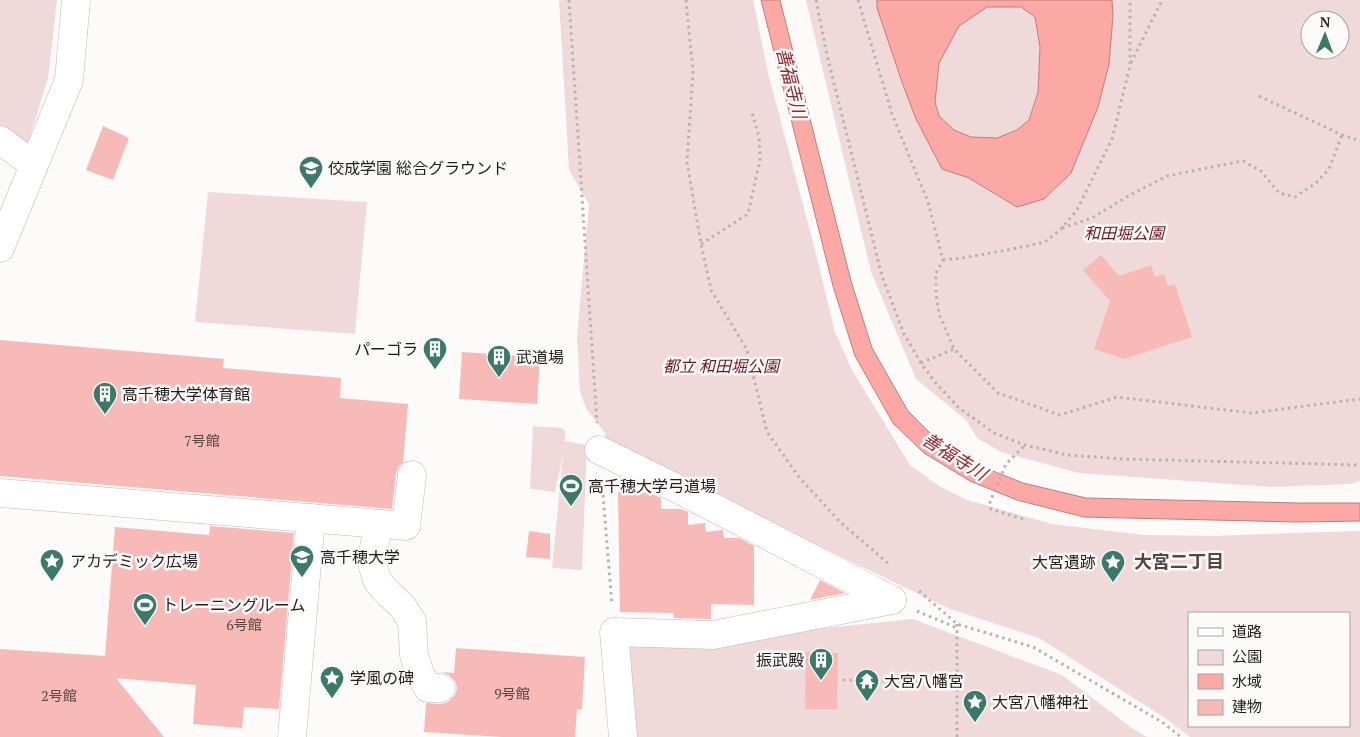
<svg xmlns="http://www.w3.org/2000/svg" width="1360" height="737" font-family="'PT Serif','Noto Sans JP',serif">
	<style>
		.green { fill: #f0dad9; fill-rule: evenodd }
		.water { fill: #fca9a6; stroke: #bb7f7d; fill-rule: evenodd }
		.building { fill: #f8bab6 }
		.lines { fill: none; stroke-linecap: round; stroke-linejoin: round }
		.minor-casing { stroke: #c4b6b5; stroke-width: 29 }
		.path { stroke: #b6b2b2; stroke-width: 3; stroke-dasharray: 2.5 4; stroke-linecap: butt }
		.minor { stroke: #fff; stroke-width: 28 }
		.labels { text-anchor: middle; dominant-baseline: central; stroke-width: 5; stroke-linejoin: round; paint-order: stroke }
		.number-label { font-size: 14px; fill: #584442 }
		.poi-label { font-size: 16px; fill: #221c1c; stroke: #fdfafa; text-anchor: start }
		.park-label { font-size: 16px; font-style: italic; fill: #6e151c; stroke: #fdfafa }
		.water-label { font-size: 18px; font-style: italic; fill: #98232b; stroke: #fdfafa }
		.neighbourhood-label { font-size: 18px; font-weight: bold; fill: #534746; stroke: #fdfafa }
	</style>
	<rect width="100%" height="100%" fill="#fdfafa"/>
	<g class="green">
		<path d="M0,0H57L48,78L28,143L0,125Z"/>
		<path d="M559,0H753L768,73L815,250L835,332L852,370L910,465L939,486L967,500L1052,524L1144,535L1214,536L1293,533L1360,531V737H1190L1165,718L1039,638L950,609L606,444L605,433L587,410L580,392L577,337L589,204L569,170ZM1189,613H1349V726H1189Z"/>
		<path d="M806,0H1360V481L1351,484L1271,487L1079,473L1001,452L977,438L966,420L916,379L871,272ZM1310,20H1340V50H1310Z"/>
		<path d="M208,192L367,202L355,334L195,322Z"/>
		<path d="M533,426L562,428L565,431V441L587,445L582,570L552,568L563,455L555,492L530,489Z"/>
		<path d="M913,619L1062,675L1132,728L1147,737H630L622,642L815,629Z"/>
	</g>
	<g class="water">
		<path d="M761,0H780L851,281L872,348L908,411L935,438L978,465L1023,483L1086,498L1298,503H1360V521L1298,522L1084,517L1017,500L970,481L924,453L893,423L855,356L833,286Z"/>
		<path d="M877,0H1112L1113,16L1109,64L1098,107L1071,173L1044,199L1017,207L969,178L942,169L916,119L903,85L877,8ZM987,7H1021L1035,17L1040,47L1038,92L1029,120L1017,130L997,138L971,137L954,130L939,116L935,102L939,63L959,26Z"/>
	</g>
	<g class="building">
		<path d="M103,126L129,138L113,180L86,170Z"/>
		<path d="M1101,255L1119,276L1151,265L1155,277L1164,274L1168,286L1175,284L1192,337L1124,359L1094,349L1110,301L1083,270Z"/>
		<path d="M0,340L224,359L223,368L341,378L340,398L408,404L403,463L399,466L396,473L392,509L0,476Z"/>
		<path d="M462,352L540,357L537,404L459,399Z"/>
		<path d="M618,492L650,493L661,498V509H681L688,512V525L705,523L706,532L723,530L724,538H739L754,546V605L711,604V619L674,618V613L620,612Z"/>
		<path d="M210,526L294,533L279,709L244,707L242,728L193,724L196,685L116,678L164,737H0V649L105,656L115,527L209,535Z"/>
		<path d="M529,531L550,534V559L526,557Z"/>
		<path d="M820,580L845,593L810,600Z"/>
		<path d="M456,648L585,657L582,709H577L575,737H501L424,732L426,703L441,704L448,702L455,695L457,688L455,681L449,675L442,672L454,673Z"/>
		<path d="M806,652L838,653L837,709H805Z"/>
	</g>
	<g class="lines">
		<defs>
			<g id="minor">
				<path d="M0,140L34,165"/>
				<path d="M0,248L69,80L76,0"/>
				<path d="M599,450L672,486L892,600"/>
				<path d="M0,493L406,526L412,475"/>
				<path d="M379,524L372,557L373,567L378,582L391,596L402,606L412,621L414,655L420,674L428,688H441"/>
				<path d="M292,737L311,518"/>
				<path d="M623,737L614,632L713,635L892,600"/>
			</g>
		</defs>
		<use href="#minor" class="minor-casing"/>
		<g class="path">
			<path d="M569,0L597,423"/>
			<path d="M686,0L693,72L687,162L701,244L711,290L747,350L767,432L799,477L839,521L890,565"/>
			<path d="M816,0L827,55L882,276L904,334L921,363L935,382L958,407L994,433L1025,445L1067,455L1123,459L1360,465"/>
			<path d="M858,0L892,114L928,202L943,260L936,273V294L939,314L954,349L998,393L1060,415L1117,397L1251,413L1360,399"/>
			<path d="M1131,63L1162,0"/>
			<path d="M1259,96L1342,135L1360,141"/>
			<path d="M1062,228L1092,218L1130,195L1167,176L1243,161L1261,171L1279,193L1295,197L1316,183L1329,169L1342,135"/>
			<path d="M701,244L748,214L760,160L759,137L752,113"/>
			<path d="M943,260L962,258L1008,250L1045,242L1061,229L1077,210L1112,139L1130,66V0"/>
			<path d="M921,363L954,349"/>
			<path d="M602,482L612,605"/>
			<path d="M1023,519L991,509L990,502L1006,464L1025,445"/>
			<path d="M919,591L957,624L1033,647L1162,722L1181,737"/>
			<path d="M917,611L957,628"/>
			<path d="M843,680L958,682"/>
			<path d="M957,737V624"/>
		</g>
		<use href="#minor" class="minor"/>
	</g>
	<defs>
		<symbol id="school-pin" viewBox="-11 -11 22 30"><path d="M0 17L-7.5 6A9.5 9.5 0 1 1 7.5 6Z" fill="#3b7a68" stroke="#fdfafa"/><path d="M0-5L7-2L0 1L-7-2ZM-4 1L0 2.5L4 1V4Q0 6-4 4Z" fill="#fff"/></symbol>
		<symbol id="building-pin" viewBox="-11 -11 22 30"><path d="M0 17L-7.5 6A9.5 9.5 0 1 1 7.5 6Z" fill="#3b7a68" stroke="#fdfafa"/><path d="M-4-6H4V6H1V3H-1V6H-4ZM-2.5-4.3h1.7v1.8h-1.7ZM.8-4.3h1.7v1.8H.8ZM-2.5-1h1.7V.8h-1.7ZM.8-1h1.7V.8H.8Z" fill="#fff"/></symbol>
		<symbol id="stadium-pin" viewBox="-11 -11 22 30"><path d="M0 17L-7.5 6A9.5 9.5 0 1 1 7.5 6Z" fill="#3b7a68" stroke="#fdfafa"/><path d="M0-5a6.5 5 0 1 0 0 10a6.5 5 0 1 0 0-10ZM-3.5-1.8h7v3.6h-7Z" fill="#fff"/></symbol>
		<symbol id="university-pin" viewBox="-11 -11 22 30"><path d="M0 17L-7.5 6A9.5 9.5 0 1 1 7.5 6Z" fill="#3b7a68" stroke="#fdfafa"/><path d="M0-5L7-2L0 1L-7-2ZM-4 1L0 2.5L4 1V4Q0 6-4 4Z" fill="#fff"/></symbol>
		<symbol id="sight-pin" viewBox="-11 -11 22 30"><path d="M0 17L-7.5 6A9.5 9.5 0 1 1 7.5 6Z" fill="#3b7a68" stroke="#fdfafa"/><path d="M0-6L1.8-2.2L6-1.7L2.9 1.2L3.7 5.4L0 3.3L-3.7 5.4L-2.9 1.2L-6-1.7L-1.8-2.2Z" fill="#fff"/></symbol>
		<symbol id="temple-pin" viewBox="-11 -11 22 30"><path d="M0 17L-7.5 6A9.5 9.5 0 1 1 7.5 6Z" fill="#3b7a68" stroke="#fdfafa"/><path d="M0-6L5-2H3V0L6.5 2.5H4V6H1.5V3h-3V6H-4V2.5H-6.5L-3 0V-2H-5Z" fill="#fff"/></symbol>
	</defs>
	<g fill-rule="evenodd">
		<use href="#school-pin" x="297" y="154" width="28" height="38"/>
		<use href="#building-pin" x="421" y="335" width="28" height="38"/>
		<use href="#building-pin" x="485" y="343" width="28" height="38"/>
		<use href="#building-pin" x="91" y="380" width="28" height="38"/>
		<use href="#stadium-pin" x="557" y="472" width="28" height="38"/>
		<use href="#university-pin" x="288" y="543" width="28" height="38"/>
		<use href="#sight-pin" x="38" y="547" width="28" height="38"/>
		<use href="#sight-pin" x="1099" y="548" width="28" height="38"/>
		<use href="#stadium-pin" x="131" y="591" width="28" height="38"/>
		<use href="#building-pin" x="807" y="646" width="28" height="38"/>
		<use href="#sight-pin" x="318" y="664" width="28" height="38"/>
		<use href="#temple-pin" x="853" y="667" width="28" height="38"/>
		<use href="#sight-pin" x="961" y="688" width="28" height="38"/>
	</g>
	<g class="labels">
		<g class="number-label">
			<text x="202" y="440">7号館</text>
			<text x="244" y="624">6号館</text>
			<text x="512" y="693">9号館</text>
			<text x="59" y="695">2号館</text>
		</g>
		<g class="poi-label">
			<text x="328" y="168">佼成学園 総合グラウンド</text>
			<text x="418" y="349" text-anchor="end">パーゴラ</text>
			<text x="516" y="357">武道場</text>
			<text x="122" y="394">高千穂大学体育館</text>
			<text x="588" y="486">高千穂大学弓道場</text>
			<text x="320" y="557">高千穂大学</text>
			<text x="70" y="561">アカデミック広場</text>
			<text x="1096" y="562" text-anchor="end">大宮遺跡</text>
			<text x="162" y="605">トレーニングルーム</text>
			<text x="804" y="660" text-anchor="end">振武殿</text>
			<text x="350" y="678">学風の碑</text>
			<text x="884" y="681">大宮八幡宮</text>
			<text x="992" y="702">大宮八幡神社</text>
		</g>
		<g class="park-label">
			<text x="1124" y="233">和田堀公園</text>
			<text x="721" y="366">都立 和田堀公園</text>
		</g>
		<g class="water-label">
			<text transform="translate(792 83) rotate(76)">善福寺川</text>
			<text transform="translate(955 456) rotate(32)">善福寺川</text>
		</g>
		<g class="neighbourhood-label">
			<text x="1179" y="561">大宮二丁目</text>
		</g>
	</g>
	<rect x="1188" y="612" width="162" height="115" fill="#fdfafa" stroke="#a5a1a1"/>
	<rect x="1198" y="628" width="25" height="8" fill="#ffffff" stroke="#a5a1a1"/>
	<text x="1232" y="637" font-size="15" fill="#221c1c">道路</text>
	<rect x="1198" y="650" width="25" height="15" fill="#f0dad9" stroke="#a5a1a1"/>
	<text x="1232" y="662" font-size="15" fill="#221c1c">公園</text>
	<rect x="1198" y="674" width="25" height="15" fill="#fca9a6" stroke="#a5a1a1"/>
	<text x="1232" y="687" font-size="15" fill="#221c1c">水域</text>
	<rect x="1198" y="700" width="25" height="15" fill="#f8bab6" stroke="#a5a1a1"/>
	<text x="1232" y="712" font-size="15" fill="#221c1c">建物</text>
	<g transform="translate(1325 35) rotate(1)"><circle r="24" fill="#fdfafa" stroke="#a5a1a1"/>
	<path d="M0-4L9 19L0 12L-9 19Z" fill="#3b7a68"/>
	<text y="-8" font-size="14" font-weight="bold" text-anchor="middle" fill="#221c1c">N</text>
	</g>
</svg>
